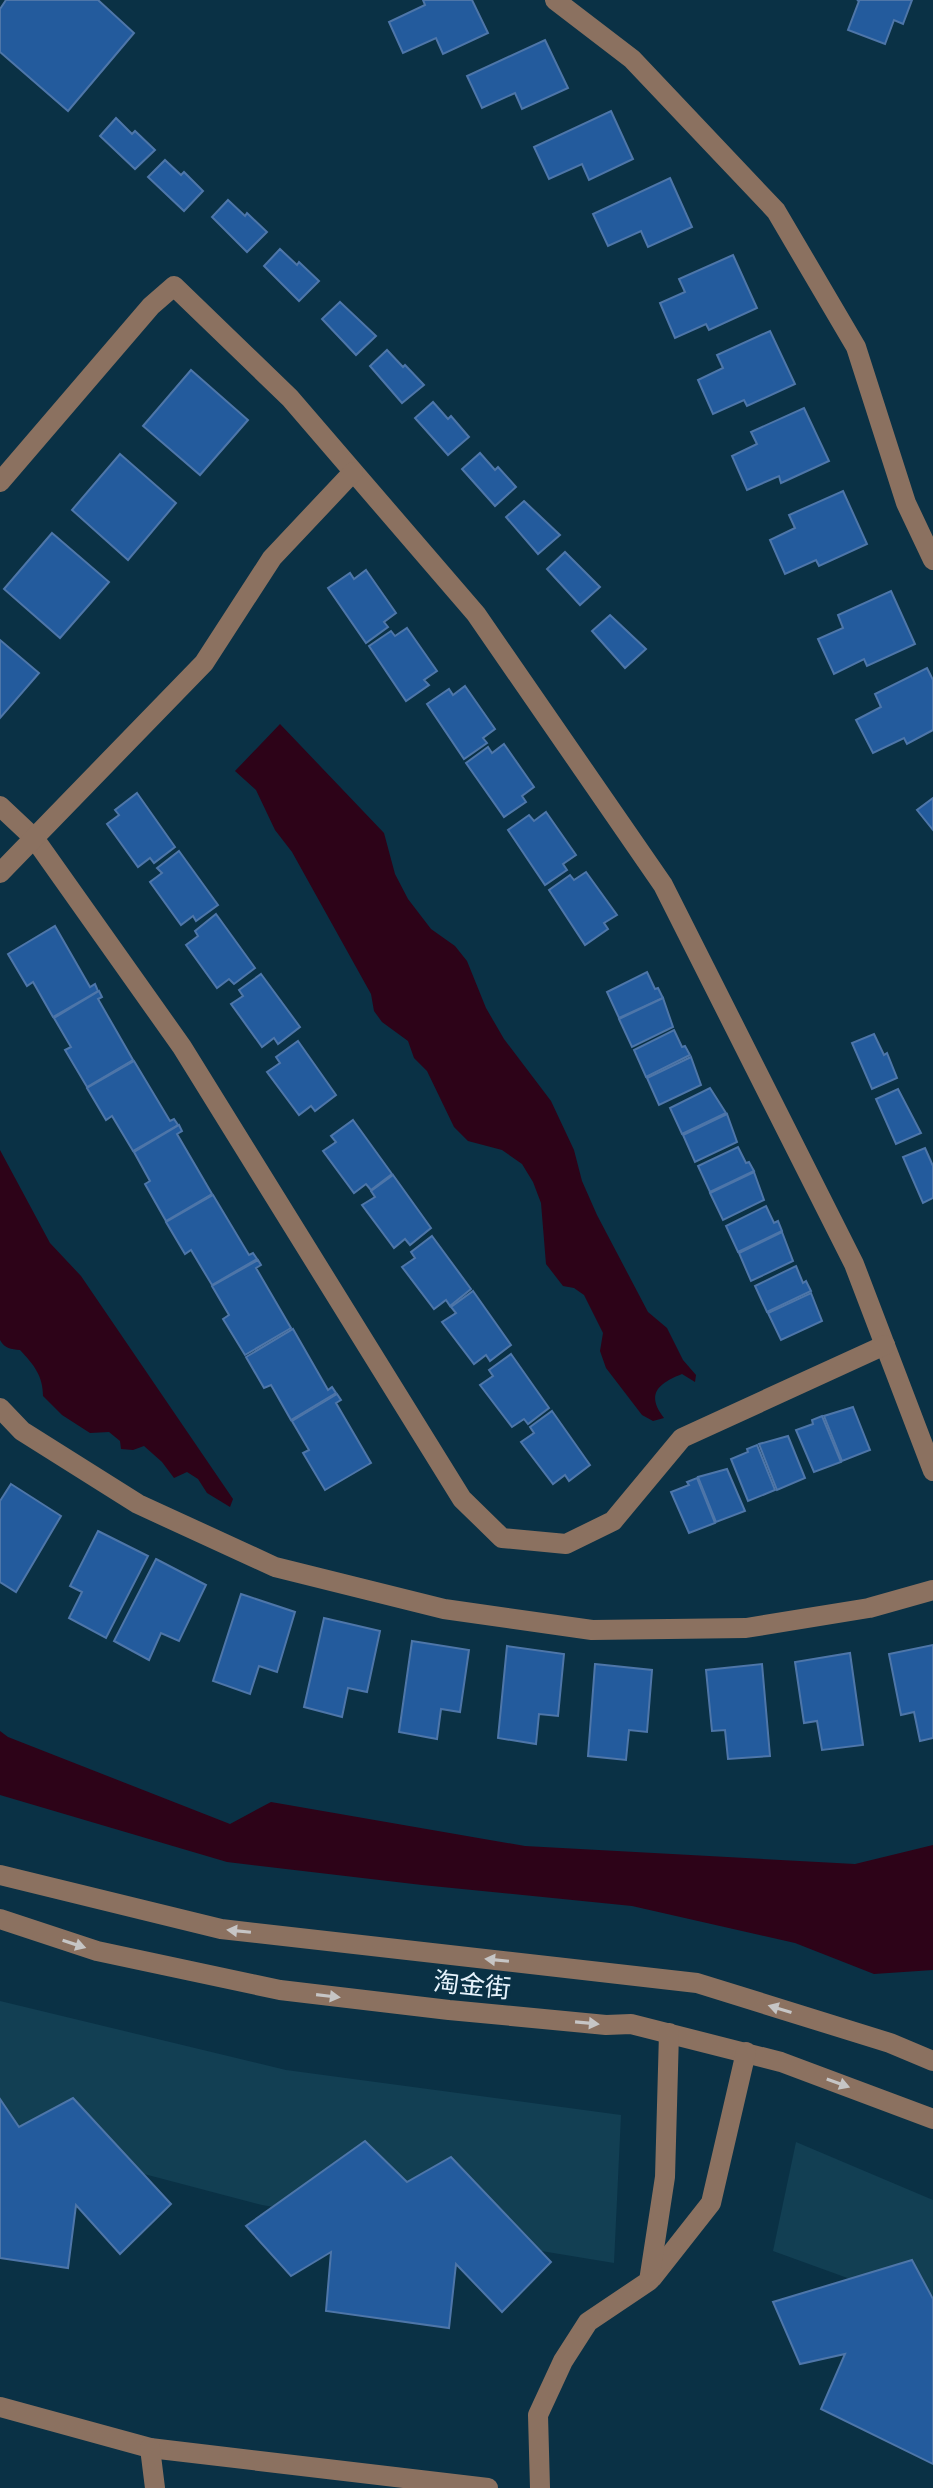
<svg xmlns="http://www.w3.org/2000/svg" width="933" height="2488" font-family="Spectral,'Noto Sans SC',serif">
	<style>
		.built { fill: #123f53 }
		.water { fill: #2d0318 }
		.building { fill: #235b9d; stroke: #4e76a9; stroke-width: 2 }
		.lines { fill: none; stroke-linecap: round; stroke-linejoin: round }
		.minor { stroke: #8b7160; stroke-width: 20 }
		.oneway { fill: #c6c5c5 }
		.labels { text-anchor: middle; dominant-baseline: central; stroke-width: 7; stroke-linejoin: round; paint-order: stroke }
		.street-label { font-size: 26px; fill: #e5f2fb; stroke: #0a3145 }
	</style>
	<rect width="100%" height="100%" fill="#0a3145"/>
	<g class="built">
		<path d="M0,2001L286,2070L621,2115L614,2263L262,2205L0,2136Z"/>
		<path d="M796,2142L933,2200V2309L773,2251Z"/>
	</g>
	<g class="water">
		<path d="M280,724L384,833L395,874L408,899L431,929L455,946L467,961L486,1008L504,1039L551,1101L574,1150L582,1181L597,1215L648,1312L667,1328L683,1360L696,1375L695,1382L682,1374C659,1383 645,1394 664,1418L653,1421L642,1415L606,1368L600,1351L603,1333L584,1295L574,1288L563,1286L546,1264L541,1203L533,1182L522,1164L502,1150L468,1141L454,1127L427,1071L414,1058L408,1041L382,1022L374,1011L371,994L292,852L275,830L256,790L235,771Z"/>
		<path d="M0,1150L50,1243L81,1276L233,1499L230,1507L207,1493L198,1479L187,1472L174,1478L162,1462L144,1446L133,1450L121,1449L120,1441L109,1432L90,1433L62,1415L43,1396C43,1376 34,1365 20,1350C11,1349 5,1349 0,1340Z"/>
		<path d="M0,1731L8,1737L230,1824L271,1802L525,1846L855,1864L933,1845V1970L874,1974L795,1943L632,1906L422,1885L227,1862L0,1795Z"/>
	</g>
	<g class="building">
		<path d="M6,0H98L134,33L68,111L0,52V9Z"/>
		<path d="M423,0H472L488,33L443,54L436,38L403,53L389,22L425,5Z"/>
		<path d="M857,0H912L903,24L894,20L885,44L848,30L859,1Z"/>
		<path d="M545,40L568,88L522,109L515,93L482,108L467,76Z"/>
		<path d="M611,111L633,159L589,180L582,164L549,179L534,147Z"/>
		<path d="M116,118L132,134L135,131L155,150L135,169L100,136Z"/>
		<path d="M165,160L181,175L184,172L203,191L184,211L148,177Z"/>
		<path d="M670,178L692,227L648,247L641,231L608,246L593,214Z"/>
		<path d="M228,200L245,216L247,213L267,232L247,252L212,217Z"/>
		<path d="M280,249L297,265L299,262L319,281L299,301L264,266Z"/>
		<path d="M733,255L757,308L709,330L706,324L675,338L660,303L685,292L679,279Z"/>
		<path d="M340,302L376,336L356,355L322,319Z"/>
		<path d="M770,331L795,384L747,406L744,400L713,414L698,380L723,368L717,355Z"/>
		<path d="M387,350L403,367L405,365L424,385L402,403L370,366Z"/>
		<path d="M191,370L248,420L200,475L143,426Z"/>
		<path d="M433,402L448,419L451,416L469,437L448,455L415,418Z"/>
		<path d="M804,408L829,461L781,483L779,476L747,490L732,456L757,444L751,432Z"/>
		<path d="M480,453L495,470L498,467L516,487L495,506L462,469Z"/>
		<path d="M120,454L176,503L128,560L72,510Z"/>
		<path d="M843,491L867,544L819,566L816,560L785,574L770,540L795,528L789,515Z"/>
		<path d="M524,501L560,535L538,554L506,517Z"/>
		<path d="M52,533L109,582L60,638L4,589Z"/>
		<path d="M565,552L600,587L580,605L547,569Z"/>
		<path d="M366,570L396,613L384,622L388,627L366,643L328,588L350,573L354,579Z"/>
		<path d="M891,591L915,644L867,666L864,659L834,674L818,639L843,628L838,615Z"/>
		<path d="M610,615L646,649L625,668L592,631Z"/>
		<path d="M407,628L437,671L424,680L429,685L406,701L369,646L391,631L395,636Z"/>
		<path d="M0,640L39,673L0,718Z"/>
		<path d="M927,668L933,680V730L907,744L904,738L873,753L856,720L881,707L875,694Z"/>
		<path d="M465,686L495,729L483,738L487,743L464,759L427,704L449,689L453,695Z"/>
		<path d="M504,744L534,787L522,796L526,802L504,817L466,763L488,747L492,753Z"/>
		<path d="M137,793L175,847L154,863L150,858L138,867L107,824L119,815L115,810Z"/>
		<path d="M933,798V830L917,810Z"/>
		<path d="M546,812L576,855L563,864L567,870L545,885L508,830L529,815L534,821Z"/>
		<path d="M179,851L218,905L196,921L193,916L181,925L150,882L162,873L157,868Z"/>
		<path d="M586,872L617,915L604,923L608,929L585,945L549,890L570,875L574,880Z"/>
		<path d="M216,914L255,968L234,984L229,979L217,988L186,945L198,936L195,931Z"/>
		<path d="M55,926L90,987L95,984L98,991L53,1017L33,982L27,986L8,954Z"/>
		<path d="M647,972L655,989L658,988L663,998L619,1018L607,992Z"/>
		<path d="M261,974L300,1027L278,1044L274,1038L262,1047L231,1004L243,996L239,990Z"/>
		<path d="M99,991L102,997L98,999L133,1060L87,1087L65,1050L71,1047L54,1018Z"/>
		<path d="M663,998L673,1027L632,1047L619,1019Z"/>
		<path d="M674,1030L682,1047L685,1046L690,1055L646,1077L634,1050Z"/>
		<path d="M874,1034L884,1055L887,1053L897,1078L872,1089L852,1043Z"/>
		<path d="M298,1041L336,1095L315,1111L311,1106L299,1115L267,1072L280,1063L276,1057Z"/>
		<path d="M691,1057L701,1085L659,1105L647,1078Z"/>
		<path d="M134,1061L170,1121L174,1119L178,1125L133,1151L112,1116L106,1120L87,1088Z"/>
		<path d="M710,1088L726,1113L682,1134L670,1108Z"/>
		<path d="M898,1089L921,1133L896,1144L876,1099Z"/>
		<path d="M727,1114L737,1142L695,1162L683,1135Z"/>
		<path d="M353,1120L392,1174L371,1190L366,1184L354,1193L323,1151L336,1142L331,1136Z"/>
		<path d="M179,1125L182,1131L177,1134L212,1194L166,1221L145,1184L150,1181L134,1152Z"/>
		<path d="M738,1147L746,1163L749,1162L754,1171L710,1192L698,1166Z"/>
		<path d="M925,1148L933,1166V1198L923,1203L903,1157Z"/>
		<path d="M754,1172L764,1200L723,1220L710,1193Z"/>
		<path d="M393,1175L431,1228L410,1245L405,1239L394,1248L362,1205L375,1197L371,1191Z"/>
		<path d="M213,1195L249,1255L253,1253L257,1259L212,1285L191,1250L185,1254L166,1222Z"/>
		<path d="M766,1206L774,1223L778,1221L782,1231L738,1252L726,1226Z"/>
		<path d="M782,1232L793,1261L751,1281L739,1253Z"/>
		<path d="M432,1236L471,1289L450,1306L446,1300L434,1309L402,1267L415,1258L411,1252Z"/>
		<path d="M258,1260L261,1265L256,1268L291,1328L245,1355L223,1319L229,1315L212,1286Z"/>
		<path d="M796,1266L803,1283L806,1281L811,1291L767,1312L755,1286Z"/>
		<path d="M473,1291L511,1345L490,1361L486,1355L474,1364L442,1322L456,1313L451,1307Z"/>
		<path d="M811,1293L822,1321L781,1340L768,1313Z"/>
		<path d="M293,1329L328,1390L332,1387L336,1393L291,1420L271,1385L264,1388L246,1357Z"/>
		<path d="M511,1354L549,1408L528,1424L524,1419L512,1427L480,1385L493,1376L489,1370Z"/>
		<path d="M337,1394L341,1400L336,1403L371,1463L325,1490L303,1453L309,1450L292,1421Z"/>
		<path d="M853,1407L870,1450L842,1461L824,1416Z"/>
		<path d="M552,1411L590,1465L569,1481L565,1475L553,1484L521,1442L534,1433L530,1427Z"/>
		<path d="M822,1416L841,1462L814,1472L796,1430L813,1424L812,1420Z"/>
		<path d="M788,1436L805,1478L777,1490L759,1444Z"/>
		<path d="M757,1445L775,1490L748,1501L731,1459L748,1452L747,1449Z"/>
		<path d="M727,1469L745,1511L716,1522L698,1477Z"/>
		<path d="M697,1478L715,1523L689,1533L671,1492L689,1485L687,1482Z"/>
		<path d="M11,1484L61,1516L16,1592L0,1582V1501Z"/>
		<path d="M98,1531L148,1556L106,1638L69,1618L82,1592L70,1586Z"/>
		<path d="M156,1559L206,1585L179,1641L161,1633L149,1660L114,1641Z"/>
		<path d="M241,1594L295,1612L277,1672L259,1666L250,1694L213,1681Z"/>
		<path d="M324,1618L380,1631L367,1692L348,1688L342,1717L304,1707Z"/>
		<path d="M412,1641L469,1650L460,1712L441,1709L437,1739L399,1732Z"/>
		<path d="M933,1645V1738L920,1741L914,1712L901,1715L889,1654Z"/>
		<path d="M507,1646L564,1654L558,1716L539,1714L536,1744L498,1738Z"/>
		<path d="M850,1653L863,1745L822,1750L817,1721L804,1723L795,1662Z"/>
		<path d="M595,1664L652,1670L647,1732L629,1730L626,1760L588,1756Z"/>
		<path d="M762,1664L770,1756L728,1759L725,1730L712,1731L706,1670Z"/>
		<path d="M73,2098L171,2204L120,2254L76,2205L68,2268L0,2258V2099L19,2127Z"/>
		<path d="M365,2141L407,2182L451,2157L551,2262L502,2312L456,2264L449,2328L326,2311L331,2252L291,2276L246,2226Z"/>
		<path d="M912,2260L933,2299V2464L821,2409L845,2354L800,2364L773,2302Z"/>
	</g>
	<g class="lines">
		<g class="minor">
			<path d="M555,0L632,59L776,211L856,347L906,503L933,560"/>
			<path d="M0,482L151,306L174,286L290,398L476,614L663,885L854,1264L933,1471"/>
			<path d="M0,806L34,838L182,1047L462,1499L502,1538L566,1544L613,1521L682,1438L885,1345"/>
			<path d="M0,873L204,663L272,558L353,472"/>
			<path d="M0,1408L22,1431L138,1504L275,1567L444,1609L592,1630L746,1628L869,1608L933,1590"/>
			<path d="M0,1875L221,1929L697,1983L890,2043L933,2061"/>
			<path d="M0,1919L97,1951L280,1990L449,2010L606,2025L631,2024L781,2062L933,2119"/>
			<path d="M652,2278L711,2203L746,2052"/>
			<path d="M0,2407L150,2448L488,2488"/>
			<path d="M150,2448L155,2488"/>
			<path d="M540,2488L538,2415L563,2361L588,2322L649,2281L665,2177L669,2033"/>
		</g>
	</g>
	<defs><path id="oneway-solid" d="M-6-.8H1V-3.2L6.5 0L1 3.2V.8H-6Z" transform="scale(2)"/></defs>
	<g class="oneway">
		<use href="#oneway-solid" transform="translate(239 1931) rotate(-174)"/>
		<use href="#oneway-solid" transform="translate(74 1944) rotate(18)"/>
		<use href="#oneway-solid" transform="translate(497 1960) rotate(-174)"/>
		<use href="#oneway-solid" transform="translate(328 1996) rotate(7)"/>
		<use href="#oneway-solid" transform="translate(780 2009) rotate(-163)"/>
		<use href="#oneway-solid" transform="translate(587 2023) rotate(5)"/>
		<use href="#oneway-solid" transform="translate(838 2083) rotate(20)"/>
	</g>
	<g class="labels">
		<g class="street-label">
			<text transform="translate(472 1986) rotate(6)">淘金街</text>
		</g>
	</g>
</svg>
